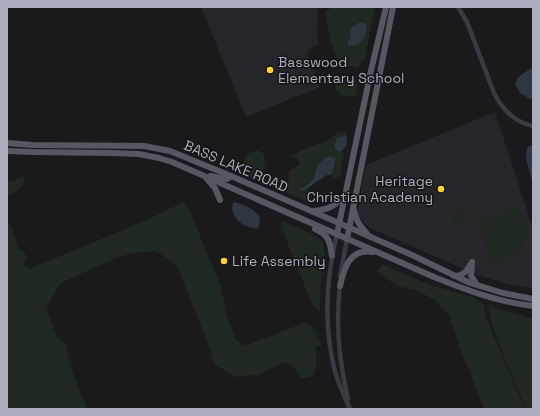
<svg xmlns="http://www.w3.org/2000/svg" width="540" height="416" font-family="'Space Grotesk',sans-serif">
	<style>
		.built { fill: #262529 }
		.green { fill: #1f2821 }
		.water { fill: #2e3642 }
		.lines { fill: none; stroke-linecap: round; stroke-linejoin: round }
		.minor { stroke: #3a3a42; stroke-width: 4.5 }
		.major { stroke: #565761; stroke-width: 6 }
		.poi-dot { fill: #ffd32f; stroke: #151417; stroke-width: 1.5 }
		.labels { text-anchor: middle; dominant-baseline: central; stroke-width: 3; stroke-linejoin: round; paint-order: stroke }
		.poi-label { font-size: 14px; fill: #abaebd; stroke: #151417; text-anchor: start }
		.street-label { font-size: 14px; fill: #abaebd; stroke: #151417 }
	</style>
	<rect width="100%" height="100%" fill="#1a191c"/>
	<g class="built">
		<path d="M201,7H318L317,33L318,45L309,49L307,53L320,87L246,117Z"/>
		<path d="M495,112L533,229V288L507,284L475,274L370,228L365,224L357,213L366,165Z"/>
	</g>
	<g class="green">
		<path d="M334,7H374V12L365,58L357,68L339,64L331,43L325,11Z"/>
		<path d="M347,77L358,84L357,90L355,97L341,95L335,89L337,80Z"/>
		<path d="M346,131L347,132L346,135L337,138L339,151H342L344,153L340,176L337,178H334L331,175L333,169L336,162L316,169C315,175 313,181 308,185C304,187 301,188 299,191H301L307,188L310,194V201L308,202L242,174L245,155L257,150L263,153L267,165L259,176L284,187L289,179V171L299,165L300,163L296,157L290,159L289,157L300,151L330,139L337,133Z"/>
		<path d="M25,177L22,187L7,197V182Z"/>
		<path d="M184,202L191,214L220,284L224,301L225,310L235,338L244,346L304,323L312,326L313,330L315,329L321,345L316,347V367L313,376L301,379L293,366L285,362L257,375L235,377L214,364L209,346L177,266L158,252L152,251L129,254L109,261L61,283L46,308L57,337L66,344L71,368L87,409H7V223L11,225L18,248L24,252L28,259L23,265L29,269L142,222Z"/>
		<path d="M519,206C525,223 531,242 513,255C507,259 499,261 492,263L479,224L480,221Z"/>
		<path d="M465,210L469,212L470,217C467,221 461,222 456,222L454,219C456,214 459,211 465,210Z"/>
		<path d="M282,221L317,236L323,243L325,253L321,282L320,311L316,309L311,302L282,229L281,224Z"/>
		<path d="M382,264L425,283L476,298L484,305L485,316L525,409H484L461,351L449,315L435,300L416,290L397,286L377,272Z"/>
		<path d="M489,306L533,319V409H526L501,350L490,318Z"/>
	</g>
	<g class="water">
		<path d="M358,23H363L366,24C368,36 361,47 349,46L347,42L350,38L351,28Z"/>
		<path d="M533,67V97L530,99L520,93L515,84L518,77Z"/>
		<path d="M346,135C349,142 346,150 339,152L335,148V143L337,138Z"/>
		<path d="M533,145V184L526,159L527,147Z"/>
		<path d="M329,156L335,158C336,162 333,171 331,175H327C324,177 322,178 319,180C312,184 307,191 299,191L298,190C302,188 307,186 310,183C315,178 315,170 318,165C321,161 325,158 329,156Z"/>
		<path d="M235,202C246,206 266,212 258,228C246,230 228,217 233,203Z"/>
	</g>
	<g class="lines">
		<g class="minor">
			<path d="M458,7L467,22L494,93C502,109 514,122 533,126"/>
			<path d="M337,234C326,280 323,329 336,375C340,387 345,398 350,409"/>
			<path d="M340,276L347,239"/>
			<path d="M340,283C339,296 338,308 338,321C338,347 342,373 348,399"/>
		</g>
		<g class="major">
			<path d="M7,143L33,145L144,146L170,151L231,176L412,255L470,283L503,293L533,299"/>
			<path d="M7,151L33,152L112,153L139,154L159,158L172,162L202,175L434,277C466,290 498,302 533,306"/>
			<path d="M210,176L227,179L231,176"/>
			<path d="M207,179L215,188L220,200"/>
			<path d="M354,210C356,222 361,227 369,236"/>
			<path d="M312,211C327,210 334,207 344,196"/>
			<path d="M315,229C329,235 330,242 332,256"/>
			<path d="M337,234L370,75L386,7"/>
			<path d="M347,239L393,7"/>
			<path d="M472,262L471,276L477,285"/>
			<path d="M454,276C463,275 466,273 470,265"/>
			<path d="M340,286C344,269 349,248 373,252"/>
		</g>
	</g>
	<g class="poi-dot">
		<circle cx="270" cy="70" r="4"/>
		<circle cx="441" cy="189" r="4"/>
		<circle cx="224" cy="261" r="4"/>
	</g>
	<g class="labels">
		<g class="poi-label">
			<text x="278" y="62">Basswood<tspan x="278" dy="16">Elementary School</tspan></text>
			<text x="433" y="181" text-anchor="end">Heritage<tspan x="433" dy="16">Christian Academy</tspan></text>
			<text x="232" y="261">Life Assembly</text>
		</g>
		<g class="street-label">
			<text transform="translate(236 166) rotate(23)">BASS LAKE ROAD</text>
		</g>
	</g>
	<rect width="540" height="416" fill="none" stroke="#abaebd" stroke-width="16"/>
</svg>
